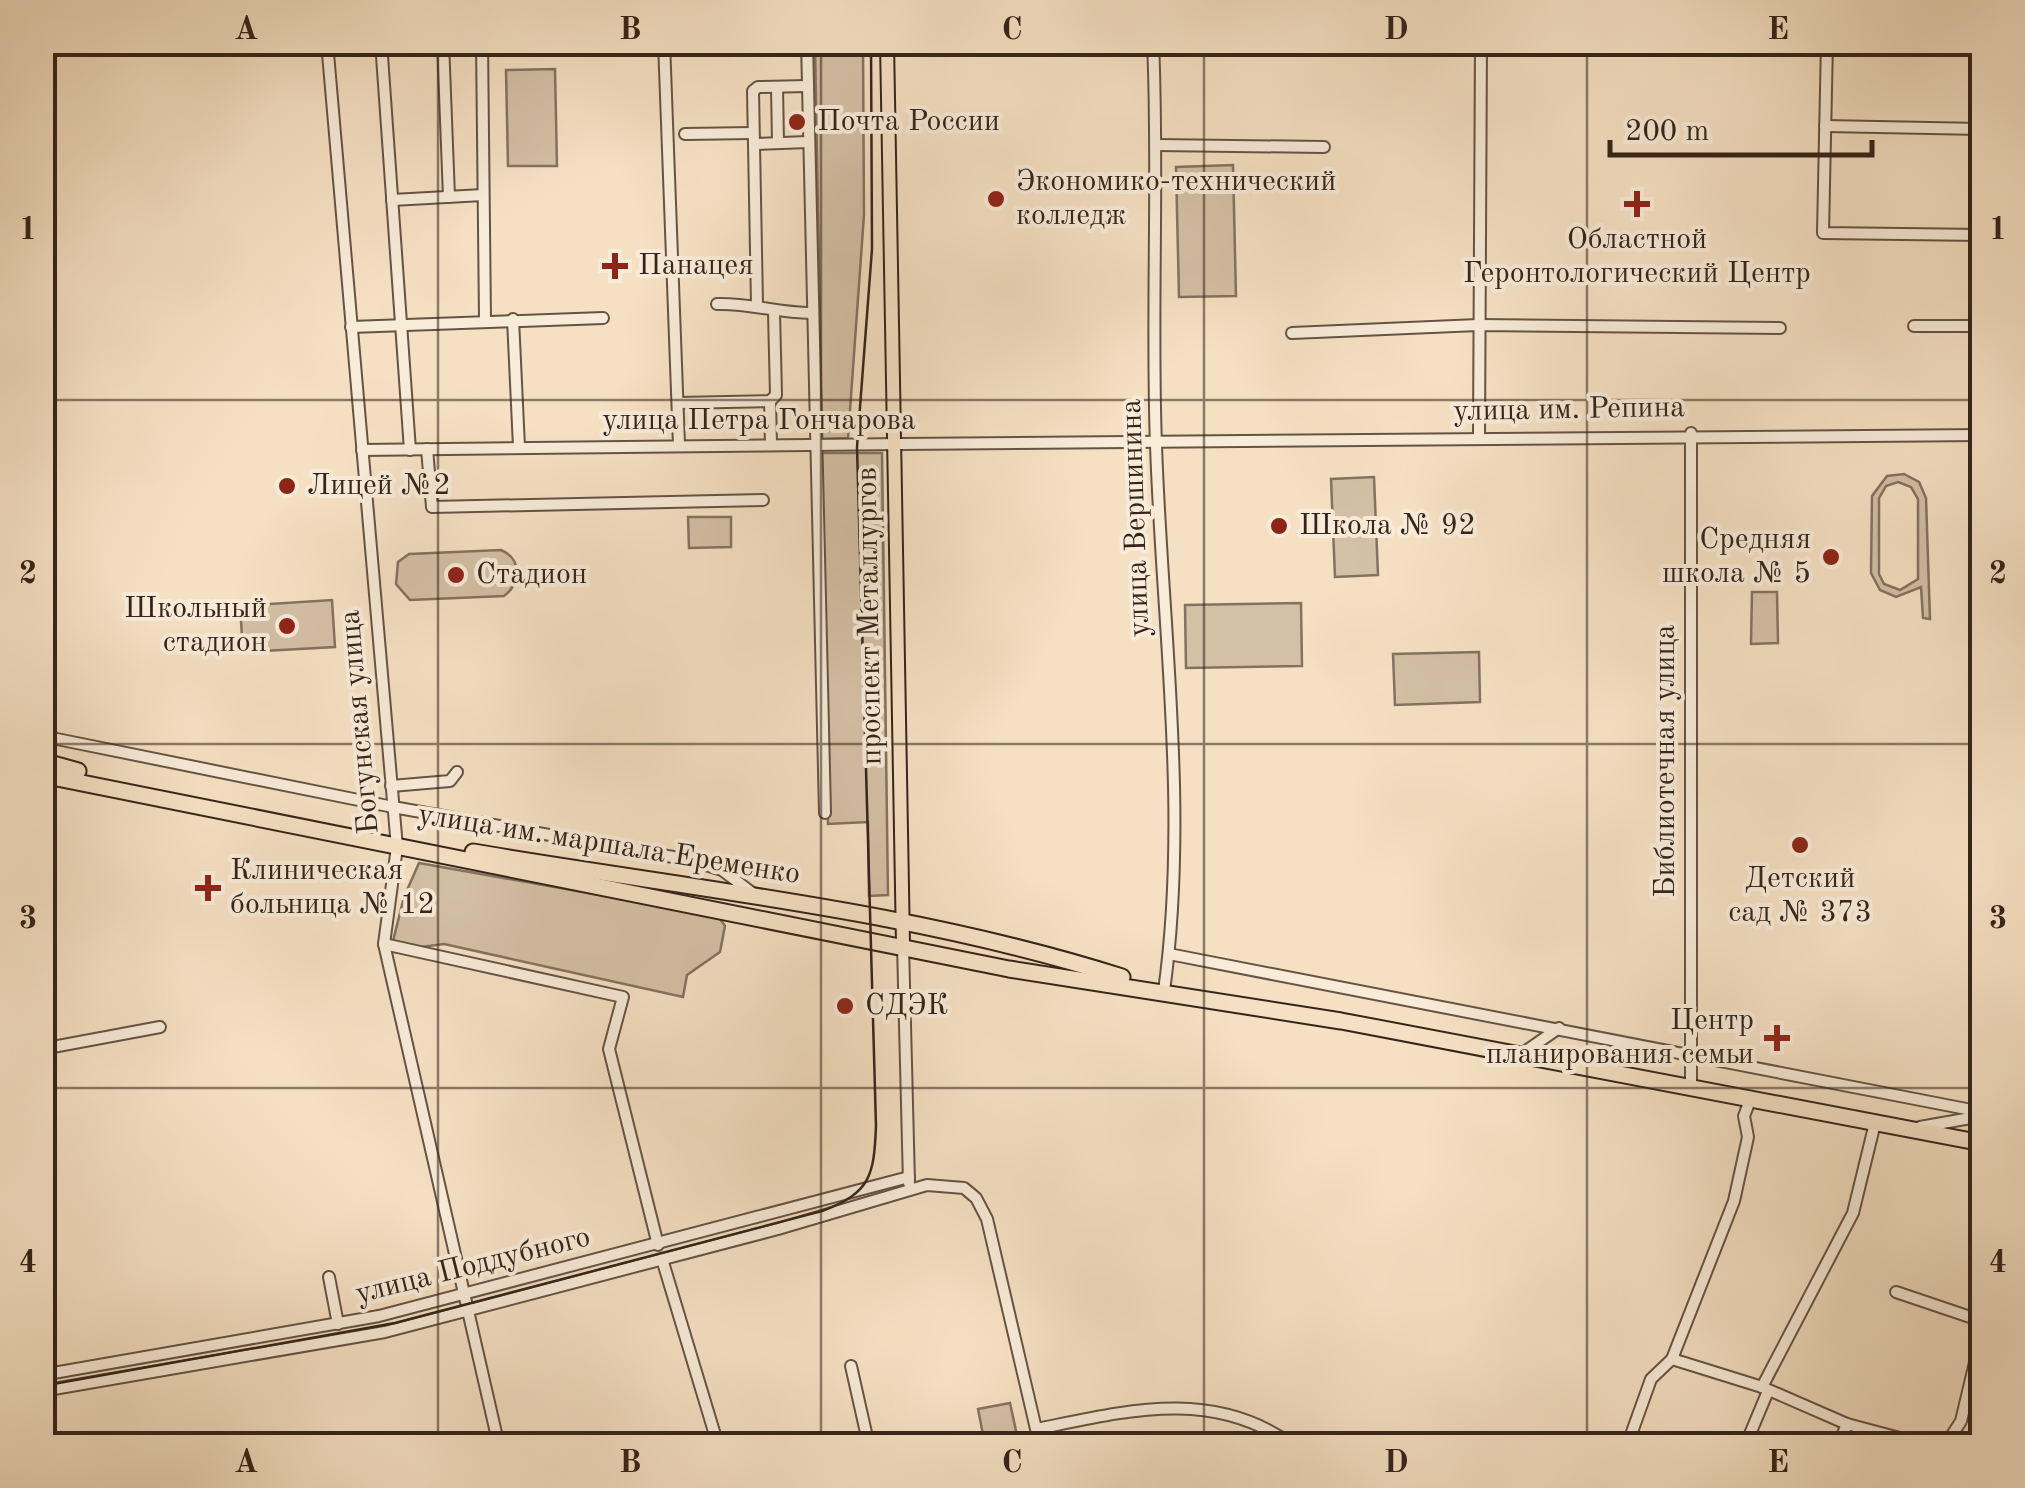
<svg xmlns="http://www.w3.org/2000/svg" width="2025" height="1488" font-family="'Old Standard TT',serif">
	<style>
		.green { fill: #d4c0a6; stroke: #847260; stroke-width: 2.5; fill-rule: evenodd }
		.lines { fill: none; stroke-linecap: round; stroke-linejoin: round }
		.minor-casing { stroke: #655344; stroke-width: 14 }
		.major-casing { stroke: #352419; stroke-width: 16 }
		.highway-casing { stroke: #352419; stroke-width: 19 }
		.minor { stroke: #f8ebd8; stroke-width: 10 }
		.major { stroke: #f5e0c3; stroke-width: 12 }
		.highway { stroke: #f5e0c3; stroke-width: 15 }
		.tram { stroke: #352419; stroke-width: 2.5 }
		.grid { fill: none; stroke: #352419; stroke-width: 2.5; stroke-opacity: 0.55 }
		.poi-dot { fill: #8f2418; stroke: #f8ebd8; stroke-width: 4 }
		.labels { text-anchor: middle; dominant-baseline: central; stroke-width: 8; stroke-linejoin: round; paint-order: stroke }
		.poi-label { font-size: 30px; fill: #352419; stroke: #f8ebd8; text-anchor: start }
		.street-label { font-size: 30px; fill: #352419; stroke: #f8ebd8 }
		.neatline { fill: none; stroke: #352419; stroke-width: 4 }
		.grid-label { font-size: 32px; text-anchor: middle; font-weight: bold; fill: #352419 }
	</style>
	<rect width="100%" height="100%" fill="#f5e0c3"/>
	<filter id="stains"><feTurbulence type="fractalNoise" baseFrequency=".002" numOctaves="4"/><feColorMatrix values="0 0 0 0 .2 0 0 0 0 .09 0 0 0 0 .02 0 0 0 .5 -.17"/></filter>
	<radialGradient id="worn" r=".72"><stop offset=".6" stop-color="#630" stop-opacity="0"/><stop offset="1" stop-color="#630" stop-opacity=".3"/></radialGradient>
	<g class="green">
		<path d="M815,43H863L864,215L848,438L822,439Z"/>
		<path d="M555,69L557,166H508L506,70Z"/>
		<path d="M1233,165L1236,296L1179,297L1176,167Z"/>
		<path d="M820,453H882L888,895L869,896L868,822L828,824Z"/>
		<path d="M1904,474L1919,482L1926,498L1930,619L1923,618L1921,587L1896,597L1880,590L1871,573L1872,496L1887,476ZM1898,482L1911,487L1918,499V579L1900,590L1884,584L1879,574V498L1886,486Z"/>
		<path d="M1374,477L1378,575L1335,577L1331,479Z"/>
		<path d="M688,517H731V547L689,548Z"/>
		<path d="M501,550C522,559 521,583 504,596L410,600L396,584L398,562L409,554Z"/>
		<path d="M1752,592H1777L1778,643L1751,644Z"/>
		<path d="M332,600L335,647L243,652L240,606Z"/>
		<path d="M1301,603L1302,666L1186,668L1185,605Z"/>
		<path d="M1479,652L1480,702L1395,705L1393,654Z"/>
		<path d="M419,863L718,916L725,926L720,952L687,975L683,997L444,944L398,950L393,941L404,897Z"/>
		<path d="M1010,1403L1019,1445H985L978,1409Z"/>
	</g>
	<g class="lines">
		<defs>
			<g id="minor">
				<path d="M327,42L397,847L384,944L499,1446"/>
				<path d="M381,42L410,450"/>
				<path d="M443,42L449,197"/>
				<path d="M482,42L485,319"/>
				<path d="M664,42L679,445"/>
				<path d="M807,42L825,813"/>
				<path d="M1153,42C1159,177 1151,311 1156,445C1162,626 1189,811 1164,991"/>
				<path d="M1827,42L1823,233L1982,235"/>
				<path d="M777,87L778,143"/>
				<path d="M1825,126L1982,129"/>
				<path d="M685,134L753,133"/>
				<path d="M754,144L808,142"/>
				<path d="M1157,145L1324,147"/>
				<path d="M392,200L483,195"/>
				<path d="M717,304C751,303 777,313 811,313"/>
				<path d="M757,304L753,91L758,87L808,86"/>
				<path d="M513,319L519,447"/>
				<path d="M1914,326H1982"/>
				<path d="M351,327L603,318"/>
				<path d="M1292,333L1478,325L1780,328"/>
				<path d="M770,401L771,444"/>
				<path d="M678,403L770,401L776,395L774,313"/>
				<path d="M1479,437L1481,42"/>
				<path d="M427,449L432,507L763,500"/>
				<path d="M362,450C902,445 1442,435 1982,435"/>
				<path d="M42,736L393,807L690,860L722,870L751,892"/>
				<path d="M391,786L450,781L457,772"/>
				<path d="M384,944L623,997L609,1049L658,1245"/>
				<path d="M903,945L909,1183"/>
				<path d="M1169,954L1982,1112"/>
				<path d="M42,1049L160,1027"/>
				<path d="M1520,1055L1559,1028"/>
				<path d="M1691,1088V433"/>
				<path d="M1920,1127L1982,1116"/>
				<path d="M662,1259L715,1435L725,1446"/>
				<path d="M329,1277L338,1324"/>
				<path d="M1896,1292L1982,1321"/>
				<path d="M1672,1359L1762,1387L1847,1424L1930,1446"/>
				<path d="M851,1366L869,1446"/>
				<path d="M42,1375L379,1316L909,1177"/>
				<path d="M1762,1387L1853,1213L1875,1123"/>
				<path d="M42,1391L385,1332L778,1229L927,1185L964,1188L976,1198L987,1219L1040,1446"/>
				<path d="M1037,1429C1126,1411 1213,1387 1294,1446"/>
				<path d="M1627,1446L1651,1379L1672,1359L1734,1201L1748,1137L1744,1116L1751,1098"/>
				<path d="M1745,1446L1768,1391"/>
				<path d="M1838,1446L1847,1424"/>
				<path d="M1945,1446L1961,1421L1982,1333"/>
			</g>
			<path id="major" d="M887,42L903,944"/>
			<g id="highway">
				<path d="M42,761L78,771"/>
				<path d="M42,775L1009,969L1341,1021L1982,1143"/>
				<path d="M473,852C691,889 911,910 1122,977"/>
			</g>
		</defs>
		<use href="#minor" class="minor-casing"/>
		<use href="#major" class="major-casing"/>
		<use href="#highway" class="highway-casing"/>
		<use href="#minor" class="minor"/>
		<use href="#major" class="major"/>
		<use href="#highway" class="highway"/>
		<path class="tram" d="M42,1386L395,1323L822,1211C871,1193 874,1175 876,1126L857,447L872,249L871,42"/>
	</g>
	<path class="grid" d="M438,42V1446M821,42V1446M1204,42V1446M1587,42V1446M42,400H1982M42,744H1982M42,1088H1982"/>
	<g class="poi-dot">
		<circle cx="797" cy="122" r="10"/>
		<circle cx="996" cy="199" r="10"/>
		<path d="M1632 189h10v10h10v10h-10v10h-10v-10h-10v-10h10z"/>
		<path d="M610 251h10v10h10v10h-10v10h-10v-10h-10v-10h10z"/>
		<circle cx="287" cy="486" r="10"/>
		<circle cx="1279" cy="526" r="10"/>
		<circle cx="1831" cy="557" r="10"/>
		<circle cx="456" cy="575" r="10"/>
		<circle cx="287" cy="626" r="10"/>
		<circle cx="1800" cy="845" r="10"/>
		<path d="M203 873h10v10h10v10h-10v10h-10v-10h-10v-10h10z"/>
		<circle cx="845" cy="1006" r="10"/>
		<path d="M1772 1023h10v10h10v10h-10v10h-10v-10h-10v-10h10z"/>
	</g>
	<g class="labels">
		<g class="poi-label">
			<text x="817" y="122">Почта России</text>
			<text x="1016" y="182">Экономико-технический<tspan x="1016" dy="34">колледж</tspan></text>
			<text x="1637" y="240" text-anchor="middle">Областной<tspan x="1637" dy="34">Геронтологический Центр</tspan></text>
			<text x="638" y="266">Панацея</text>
			<text x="307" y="486">Лицей №2</text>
			<text x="1299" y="526">Школа № 92</text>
			<text x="1811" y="540" text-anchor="end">Средняя<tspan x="1811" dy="34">школа № 5</tspan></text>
			<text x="476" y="575">Стадион</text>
			<text x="267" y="609" text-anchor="end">Школьный<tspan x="267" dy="34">стадион</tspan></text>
			<text x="230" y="871">Клиническая<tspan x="230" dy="34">больница № 12</tspan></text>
			<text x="1800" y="879" text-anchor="middle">Детский<tspan x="1800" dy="34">сад № 373</tspan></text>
			<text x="865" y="1006">СДЭК</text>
			<text x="1754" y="1021" text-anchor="end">Центр<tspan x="1754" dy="34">планирования семьи</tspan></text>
		</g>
		<g class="street-label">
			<text transform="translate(1569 410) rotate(-1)">улица им. Репина</text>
			<text x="759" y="421">улица Петра Гончарова</text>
			<text transform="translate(1136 518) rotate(-92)">улица Вершинина</text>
			<text transform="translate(870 616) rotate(-91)">проспект Металлургов</text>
			<text transform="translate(360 722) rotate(-95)">Богунская улица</text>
			<text transform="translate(1666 761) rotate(-90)">Библиотечная улица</text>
			<text transform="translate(609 845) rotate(9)">улица им. маршала Еременко</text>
			<text transform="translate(473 1266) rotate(-14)">улица Поддубного</text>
		</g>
	</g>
	<rect width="2025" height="1488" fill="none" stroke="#f5e0c3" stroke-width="110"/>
	<path d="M1610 140v15h262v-15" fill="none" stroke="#352419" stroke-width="5"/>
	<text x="1625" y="140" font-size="30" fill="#352419" stroke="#f8ebd8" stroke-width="8" paint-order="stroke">200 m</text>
	<rect x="55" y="55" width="1915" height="1378" class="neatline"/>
	<g class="grid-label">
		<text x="246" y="39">A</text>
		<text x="630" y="39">B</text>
		<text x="1012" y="39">C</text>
		<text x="1396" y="39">D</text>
		<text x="1778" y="39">E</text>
		<text x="28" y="239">1</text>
		<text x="1998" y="239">1</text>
		<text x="28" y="583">2</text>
		<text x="1998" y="583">2</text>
		<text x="28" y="928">3</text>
		<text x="1998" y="928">3</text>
		<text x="28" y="1272">4</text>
		<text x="1998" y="1272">4</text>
		<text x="246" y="1472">A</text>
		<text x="630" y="1472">B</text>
		<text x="1012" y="1472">C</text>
		<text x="1396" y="1472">D</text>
		<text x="1778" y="1472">E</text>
	</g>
	<rect width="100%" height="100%" filter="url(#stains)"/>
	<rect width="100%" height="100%" fill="url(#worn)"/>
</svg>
